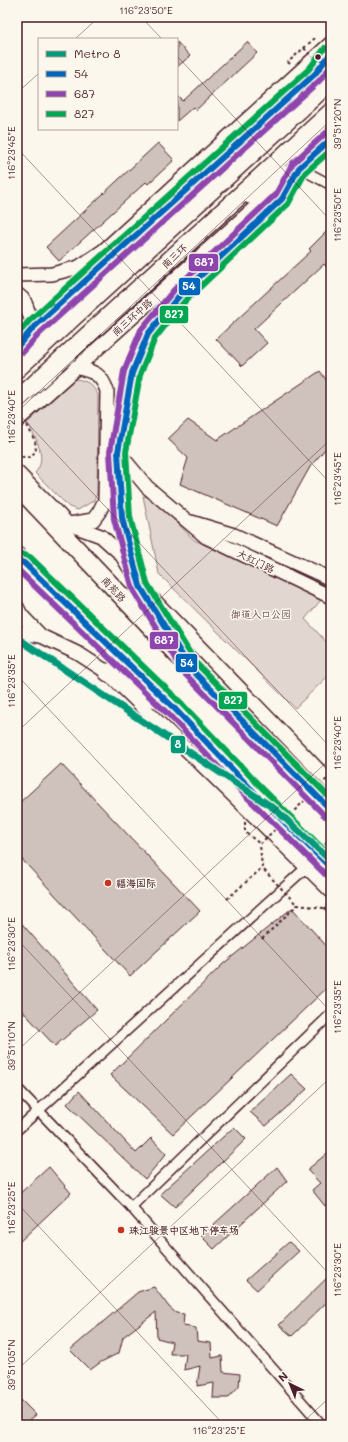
<svg xmlns="http://www.w3.org/2000/svg" width="348" height="1442" font-family="Mali,'LXGW WenKai TC',sans-serif">
	<style>
		.green { fill: #e2d7d0; stroke: #967b7e }
		.building { fill: #cfc2bc; stroke: #4a1f2b }
		.lines { fill: none; stroke-linecap: round; stroke-linejoin: round }
		.street-casing { stroke: #4a1f2b; stroke-width: 12 }
		.secondary-casing { stroke: #4a1f2b; stroke-width: 16 }
		.highway-casing { stroke: #4a1f2b; stroke-width: 20 }
		.path { stroke: #4a1f2b; stroke-width: 2; stroke-dasharray: 3 3; stroke-linecap: butt }
		.street { stroke: #fbf7ec; stroke-width: 9 }
		.secondary { stroke: #fbf7ec; stroke-width: 13 }
		.highway { stroke: #fbf7ec; stroke-width: 17 }
		.path-bridge { stroke: #4a1f2b; stroke-width: 2; stroke-dasharray: 3 3; stroke-linecap: butt }
		.bus-1-casing { stroke: #fbf7ec; stroke-width: 9 }
		.bus-2-casing { stroke: #fbf7ec; stroke-width: 9 }
		.bus-3-casing { stroke: #fbf7ec; stroke-width: 9 }
		.bus-1 { stroke: #0065bd; stroke-width: 6 }
		.bus-2 { stroke: #8e44ad; stroke-width: 6 }
		.bus-3 { stroke: #00a651; stroke-width: 6 }
		.metro-1-casing { stroke: #fbf7ec; stroke-width: 10 }
		.metro-1 { stroke: #00997a; stroke-width: 7 }
		.ticks { fill: none; stroke: #4a1f2b; stroke-width: 1; stroke-opacity: 0.45 }
		.bus-dot { fill: #4a1f2b; stroke: #fbf7ec; stroke-width: 1.5 }
		.poi-dot { fill: #c8321e; stroke: #fbf7ec; stroke-width: 1.5 }
		.labels { text-anchor: middle; dominant-baseline: central; stroke-width: 3; stroke-linejoin: round; paint-order: stroke }
		.street-label { font-size: 10px; fill: #4a1f2b; stroke: #fbf7ec }
		.park-label { font-size: 10px; fill: #704d54; stroke: #fbf7ec }
		.poi-label { font-size: 10px; font-weight: bold; fill: #4a1f2b; stroke: #fbf7ec; text-anchor: start }
		.line-badge { stroke: #fbf7ec; stroke-width: 1.5 }
		.badge-label { font-size: 11px; text-anchor: middle; font-weight: bold; fill: #fff }
		.neatline { fill: none; stroke: #4a1f2b; stroke-width: 1.5 }
		.ticks-label { font-size: 10px; text-anchor: middle; fill: #4a1f2b }
	</style>
	<rect width="100%" height="100%" fill="#fbf7ec"/>
	<filter id="ink" filterUnits="userSpaceOnUse"><feTurbulence type="fractalNoise" baseFrequency=".025" numOctaves="2"/><feDisplacementMap in="SourceGraphic" scale="8" xChannelSelector="R" yChannelSelector="G"/><feConvolveMatrix kernelMatrix="1 2 1 2 8 2 1 2 1" color-interpolation-filters="sRGB"/></filter>
	<g filter="url(#ink)">
		<g class="green">
			<path d="M75,379C87,380 93,385 98,395L97,494L93,501L78,510L69,507L35,473C48,459 36,439 29,425L26,424Z"/>
			<path d="M143,496L153,498L194,540L325,595L305,619L331,647V673L295,708L159,574Z"/>
		</g>
		<g class="building">
			<path d="M177,42L190,56L177,67Z"/>
			<path d="M247,42L257,53L196,110L193,107L177,121V95L183,101Z"/>
			<path d="M158,143L174,160L148,184L146,182L59,261L46,247Z"/>
			<path d="M331,227V272L324,264L254,329L267,343L242,366L216,339L311,251L309,249Z"/>
			<path d="M320,371L331,387V442L310,467L277,526L180,484L188,458L168,439L188,420L217,440Z"/>
			<path d="M61,764L200,911L130,976L17,854V805Z"/>
			<path d="M292,908L331,951V984L173,1134L110,1075L223,964Z"/>
			<path d="M17,918L97,1010L55,1046L17,1005Z"/>
			<path d="M291,1074L307,1089L266,1126L250,1112Z"/>
			<path d="M79,1091L136,1153L151,1138L166,1154L145,1179L67,1104Z"/>
			<path d="M234,1127L246,1139L175,1207L160,1194Z"/>
			<path d="M331,1150V1179L327,1183L331,1186V1199L325,1206L312,1190L320,1183L307,1170Z"/>
			<path d="M49,1167L71,1193L17,1244V1196Z"/>
			<path d="M277,1167L287,1181L214,1249L201,1236Z"/>
			<path d="M289,1242L299,1251L257,1290L246,1280Z"/>
			<path d="M331,1274V1298L292,1336L279,1325Z"/>
			<path d="M154,1287L169,1307L176,1313L184,1314L183,1326L196,1328L197,1341L211,1343L212,1358L222,1356L223,1372L240,1374L239,1386L228,1398H213L214,1383L197,1386L200,1366L184,1370L186,1354H170L172,1342L157,1338L156,1312L123,1337L119,1353L101,1362L90,1370L70,1350L138,1292Z"/>
			<path d="M17,1396L36,1415L27,1422V1425H17Z"/>
		</g>
		<g class="lines">
			<defs>
				<g id="street">
					<path d="M299,168L331,185"/>
					<path d="M17,1088L131,1207L322,1425"/>
					<path d="M17,1130L331,845"/>
					<path d="M131,1207L331,1014"/>
				</g>
				<g id="secondary">
					<path d="M309,80L331,53"/>
					<path d="M17,275L52,274L79,267L103,251L331,43"/>
					<path d="M17,294L24,300L34,327"/>
					<path d="M17,347L34,327L290,97"/>
					<path d="M17,421L331,139"/>
					<path d="M118,452L147,487L206,537L331,597"/>
					<path d="M17,472L68,524L101,536L121,554L132,572"/>
					<path d="M191,522L234,535L331,579"/>
					<path d="M70,524L93,520L99,512L105,500L107,391C101,373 94,372 76,367"/>
					<path d="M140,586L122,518L118,452L132,373L148,334L179,296L282,199L299,168"/>
					<path d="M154,600L331,783"/>
					<path d="M17,607L21,615L41,636"/>
					<path d="M17,632L41,636L79,654L107,672L331,891"/>
				</g>
				<g id="highway">
					<path d="M284,113L315,74"/>
					<path d="M250,195L299,168"/>
					<path d="M17,369L331,81"/>
					<path d="M17,400L331,112"/>
					<path d="M17,486L190,668L331,810"/>
					<path d="M17,556L175,709L250,788L331,868"/>
					<path d="M140,586L173,641"/>
					<path d="M107,672L156,699"/>
				</g>
			</defs>
			<use href="#street" class="street-casing"/>
			<use href="#secondary" class="secondary-casing"/>
			<use href="#highway" class="highway-casing"/>
			<g class="path">
				<path d="M290,64L288,62L315,38"/>
				<path d="M17,452L23,457H30L36,451L35,441L27,425"/>
				<path d="M245,822V832L260,844"/>
				<path d="M227,899L262,868"/>
				<path d="M324,908L331,915"/>
				<path d="M262,939L297,905"/>
			</g>
			<use href="#street" class="street"/>
			<use href="#secondary" class="secondary"/>
			<use href="#highway" class="highway"/>
			<g class="path-bridge">
				<path d="M304,48L331,77"/>
				<path d="M331,775L260,844L262,868L297,905L324,908L331,901"/>
			</g>
			<defs>
				<g id="bus-1">
					<path d="M331,139L299,168L282,199L179,296L148,334L132,373L118,452L122,518L140,586L190,668L331,810"/>
					<path d="M17,347L34,327L315,74L331,53"/>
					<path d="M17,561L24,563L175,709L250,788L331,868"/>
				</g>
				<g id="bus-2">
					<path d="M23,352L40,333L320,80L331,66"/>
					<path d="M17,569L169,715L244,794L325,874"/>
					<path d="M325,816L184,673L133,590L114,519L110,452L124,371L141,330L174,290L276,194L293,163L326,133"/>
				</g>
				<g id="bus-3">
					<path d="M331,150L305,173L288,204L185,301L155,338L140,375L126,452L130,517L147,583L196,663L331,799"/>
					<path d="M17,335L29,321L309,69L325,48"/>
					<path d="M19,553L30,557L181,703L256,782L331,857"/>
				</g>
			</defs>
			<use href="#bus-1" class="bus-1-casing"/>
			<use href="#bus-2" class="bus-2-casing"/>
			<use href="#bus-3" class="bus-3-casing"/>
			<use href="#bus-1" class="bus-1"/>
			<use href="#bus-2" class="bus-2"/>
			<use href="#bus-3" class="bus-3"/>
			<defs>
				<path id="metro-1" d="M17,638L275,809L331,861"/>
			</defs>
			<use href="#metro-1" class="metro-1-casing"/>
			<use href="#metro-1" class="metro-1"/>
		</g>
	</g>
	<path class="ticks" d="M141,17L162,39M75,39L99,17M177,56L331,221M17,93L39,73M17,148L331,484M17,412L331,748M17,412L331,120M17,675L331,1012M17,732L331,439M17,939L331,1276M17,1051L331,758M17,1203L224,1425M17,1370L331,1077M300,1425L331,1396"/>
	<circle class="bus-dot" cx="318" cy="57" r="3.5"/>
	<g class="poi-dot">
		<circle cx="108" cy="883" r="4"/>
		<circle cx="121" cy="1230" r="4"/>
	</g>
	<g class="labels">
		<g class="street-label">
			<text transform="translate(174 256) rotate(-43)">南三环</text>
			<text transform="translate(132 317) rotate(-42)">南三环中路</text>
			<text transform="translate(256 561) rotate(26)">大红门路</text>
			<text transform="translate(114 589) rotate(47)">南苑路</text>
		</g>
		<g class="park-label">
			<text x="261" y="614">御道入口公园</text>
		</g>
		<g class="poi-label">
			<text x="116" y="883">福海国际</text>
			<text x="129" y="1230">珠江骏景中区地下停车场</text>
		</g>
	</g>
	<g class="line-badge">
		<rect x="188" y="253" width="31" height="19" rx="4" fill="#8e44ad"/>
		<rect x="178" y="277" width="23" height="19" rx="4" fill="#0065bd"/>
		<rect x="159" y="305" width="30" height="19" rx="4" fill="#00a651"/>
		<rect x="149" y="631" width="30" height="19" rx="4" fill="#8e44ad"/>
		<rect x="175" y="653" width="23" height="20" rx="4" fill="#0065bd"/>
		<rect x="218" y="691" width="30" height="19" rx="4" fill="#00a651"/>
		<rect x="170" y="735" width="16" height="19" rx="4" fill="#00997a"/>
	</g>
	<g class="badge-label">
		<text x="204" y="266">687</text>
		<text x="189" y="290">54</text>
		<text x="174" y="318">827</text>
		<text x="164" y="644">687</text>
		<text x="187" y="667">54</text>
		<text x="233" y="704">827</text>
		<text x="178" y="748">8</text>
	</g>
	<rect width="348" height="1442" fill="none" stroke="#fbf7ec" stroke-width="44"/>
	<rect x="38" y="38" width="140" height="92" fill="#fbf7ec" stroke="#b4a19f"/>
	<rect x="46" y="51" width="20" height="6" fill="#00997a" stroke="#b4a19f"/>
	<text x="74" y="58" font-size="12" fill="#4a1f2b">Metro 8</text>
	<rect x="46" y="71" width="20" height="6" fill="#0065bd" stroke="#b4a19f"/>
	<text x="74" y="78" font-size="12" fill="#4a1f2b">54</text>
	<rect x="46" y="91" width="20" height="6" fill="#8e44ad" stroke="#b4a19f"/>
	<text x="74" y="98" font-size="12" fill="#4a1f2b">687</text>
	<rect x="46" y="111" width="20" height="6" fill="#00a651" stroke="#b4a19f"/>
	<text x="74" y="118" font-size="12" fill="#4a1f2b">827</text>
	<g transform="translate(290 1384) rotate(317)" stroke="#fbf7ec" stroke-width="3" paint-order="stroke">
	<path d="M0-3L7 15L0 10L-7 15Z" fill="#4a1f2b"/>
	<text y="-6" font-size="11" font-weight="bold" text-anchor="middle" fill="#4a1f2b">N</text>
	</g>
	<rect x="22" y="22" width="304" height="1398" class="neatline"/>
	<g class="ticks-label">
		<text x="146" y="14">116°23'50"E</text>
		<text transform="translate(337 124) rotate(-90)" y="4">39°51'20"N</text>
		<text transform="translate(11 153) rotate(-90)" y="4">116°23'45"E</text>
		<text transform="translate(337 215) rotate(-90)" y="4">116°23'50"E</text>
		<text transform="translate(11 417) rotate(-90)" y="4">116°23'40"E</text>
		<text transform="translate(337 479) rotate(-90)" y="4">116°23'45"E</text>
		<text transform="translate(11 681) rotate(-90)" y="4">116°23'35"E</text>
		<text transform="translate(337 743) rotate(-90)" y="4">116°23'40"E</text>
		<text transform="translate(11 944) rotate(-90)" y="4">116°23'30"E</text>
		<text transform="translate(337 1007) rotate(-90)" y="4">116°23'35"E</text>
		<text transform="translate(11 1046) rotate(-90)" y="4">39°51'10"N</text>
		<text transform="translate(11 1208) rotate(-90)" y="4">116°23'25"E</text>
		<text transform="translate(337 1270) rotate(-90)" y="4">116°23'30"E</text>
		<text transform="translate(11 1365) rotate(-90)" y="4">39°51'05"N</text>
		<text x="219" y="1434">116°23'25"E</text>
	</g>
</svg>
